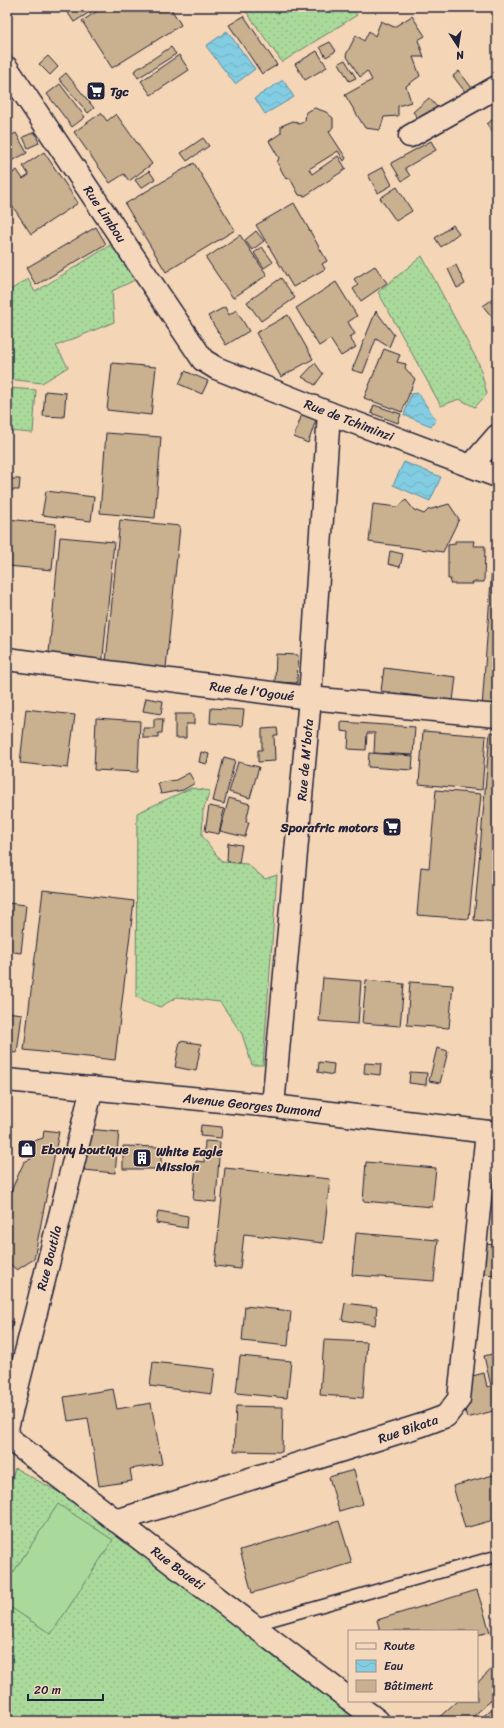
<svg xmlns="http://www.w3.org/2000/svg" width="504" height="1728" font-family="Sriracha,sans-serif">
	<style>
		.grass { fill: url(#grass-dots); stroke: #667e6b }
		.pitch { fill: #aada9b; stroke: #667e6b }
		.water { fill: url(#water-waves); stroke: #5c899f }
		.building { fill: #c9b18f; stroke: #22223b }
		.lines { fill: none; stroke-linecap: round; stroke-linejoin: round }
		.service-casing { stroke: #22223b; stroke-width: 14 }
		.minor-casing { stroke: #22223b; stroke-width: 25 }
		.service { stroke: #f5d7bb; stroke-width: 11 }
		.minor { stroke: #f5d7bb; stroke-width: 22 }
		.labels { text-anchor: middle; dominant-baseline: central; stroke-width: 3; stroke-linejoin: round; paint-order: stroke }
		.poi-label { font-size: 13px; font-weight: bold; fill: #22223b; stroke: #f5d7bb; text-anchor: start }
		.street-label { font-size: 13px; fill: #22223b; stroke: #f5d7bb }
	</style>
	<defs>
		<pattern id="grass-dots" width="8" height="8" patternUnits="userSpaceOnUse"><rect width="8" height="8" fill="#aada9b"/><path d="M2 2h.1M6 6h.1" fill="none" stroke="#92bb86" stroke-width="1.8" stroke-linecap="round"/></pattern>
		<pattern id="water-waves" width="16" height="10" patternUnits="userSpaceOnUse"><rect width="16" height="10" fill="#82cde2"/><path d="M0 5q4-4 8 0t8 0" fill="none" stroke="#70b0c3"/></pattern>
	</defs>
	<rect width="100%" height="100%" fill="#f4d6b6"/>
	<filter id="ink" filterUnits="userSpaceOnUse"><feTurbulence type="fractalNoise" baseFrequency=".025" numOctaves="2"/><feDisplacementMap in="SourceGraphic" scale="8" xChannelSelector="R" yChannelSelector="G"/><feConvolveMatrix kernelMatrix="1 2 1 2 8 2 1 2 1" color-interpolation-filters="sRGB"/></filter>
	<g filter="url(#ink)">
		<g class="grass">
			<path d="M243,7H351L357,15L282,62Z"/>
			<path d="M112,244L137,279L112,291L114,322L56,346L68,367L42,383L7,379V292L28,279L35,292Z"/>
			<path d="M422,256L479,364L487,394L475,407L459,399L441,406L378,292Z"/>
			<path d="M7,388L36,390L33,433L7,431Z"/>
			<path d="M191,788L210,791L203,811L202,836L222,862L247,864L265,879L277,875L263,1065H252L242,1034L220,1002L177,997L160,1007L136,997L137,813Z"/>
			<path d="M15,1468L129,1531L361,1721H7V1495Z"/>
		</g>
		<path class="pitch" d="M58,1504L113,1540L51,1634L7,1605V1582Z"/>
		<g class="water">
			<path d="M227,31L255,69L235,84L206,46Z"/>
			<path d="M283,80L294,97L265,114L255,98Z"/>
			<path d="M418,393L436,420L431,426L404,415L411,394Z"/>
			<path d="M404,462L441,477L430,501L393,485Z"/>
		</g>
		<g class="building">
			<path d="M64,7H98L74,22Z"/>
			<path d="M104,7H170L181,25L112,68L82,21Z"/>
			<path d="M244,16L277,65L262,74L229,25Z"/>
			<path d="M412,16L425,36L418,40L424,57H413L420,76L406,86L411,102L398,106V116L384,117L380,130L365,128L345,95L372,80L367,71L360,77L346,55L356,35L364,41L369,31L375,36L381,21L394,27Z"/>
			<path d="M330,42L336,51L326,57L320,47Z"/>
			<path d="M171,47L176,54L138,78L134,71Z"/>
			<path d="M317,51L327,67L305,80L295,64Z"/>
			<path d="M179,55L189,70L151,95L141,81Z"/>
			<path d="M48,56L58,67L50,75L39,64Z"/>
			<path d="M345,60L356,78L349,81L339,63Z"/>
			<path d="M459,71L472,88L466,93L453,76Z"/>
			<path d="M66,73L94,108L88,113L59,79Z"/>
			<path d="M60,84L85,117L72,127L47,94Z"/>
			<path d="M429,98L438,108L421,122L413,112Z"/>
			<path d="M315,108L326,112L333,118V127L329,132L346,158L344,161L338,151L309,169L312,174L338,156L346,169L305,196L299,195L290,178L286,179L277,162L279,158L269,141L281,133V126L293,121L299,124L305,121L306,112Z"/>
			<path d="M101,113L107,121L116,114L152,164L129,181L124,174L110,183L74,132Z"/>
			<path d="M497,116V139L487,124Z"/>
			<path d="M35,132L39,143L28,148L23,137Z"/>
			<path d="M16,133L27,153L7,163V138Z"/>
			<path d="M203,138L209,146L187,161L181,153Z"/>
			<path d="M431,141L436,150L405,168L410,176L402,181L391,163Z"/>
			<path d="M44,152L78,203L31,234L7,198V177L17,170L23,179L29,175L23,166Z"/>
			<path d="M194,163L235,230L166,272L125,204Z"/>
			<path d="M383,167L392,185L378,193L368,175Z"/>
			<path d="M149,171L155,179L141,188L135,180Z"/>
			<path d="M397,187L412,211L396,221L380,198Z"/>
			<path d="M294,203L327,261L322,264L325,269L293,287L256,225Z"/>
			<path d="M453,225L459,233L441,247L435,238Z"/>
			<path d="M96,227L106,244L36,285L26,268Z"/>
			<path d="M256,231L264,241L252,250L245,240Z"/>
			<path d="M7,235L12,243L7,246Z"/>
			<path d="M240,235L267,275L233,298L206,258Z"/>
			<path d="M262,247L273,262L264,268L254,253Z"/>
			<path d="M456,265L465,284L457,288L448,269Z"/>
			<path d="M375,266L387,283L361,301L353,289L358,285L354,279Z"/>
			<path d="M281,278L295,298L261,321L247,302Z"/>
			<path d="M336,282L357,316L348,322L355,334L349,337L356,347L341,356L330,339L319,346L296,308Z"/>
			<path d="M497,296V323L483,306Z"/>
			<path d="M225,307L229,315L236,310L249,331L226,345L208,316Z"/>
			<path d="M376,311L394,335L389,347L376,339L363,373L352,370Z"/>
			<path d="M288,315L313,359L281,377L256,333Z"/>
			<path d="M384,349L400,355L397,362L406,364L405,368L415,379L402,412L364,398Z"/>
			<path d="M112,363L156,367L151,415L107,410Z"/>
			<path d="M315,363L323,374L315,385L302,377Z"/>
			<path d="M185,371L208,381L202,394L179,384Z"/>
			<path d="M45,391L66,393L64,417L43,416Z"/>
			<path d="M374,405L401,414L398,423L371,413Z"/>
			<path d="M302,414L316,420L308,443L294,437Z"/>
			<path d="M106,433L161,437L155,518L100,513Z"/>
			<path d="M7,479H20L19,490H7Z"/>
			<path d="M46,491L94,497L91,521L42,515Z"/>
			<path d="M406,500L414,510L424,514L428,510L449,504L459,519L443,552L369,542L373,504L398,507Z"/>
			<path d="M7,519L56,524L52,570L7,566Z"/>
			<path d="M120,520L180,526L165,678L105,672Z"/>
			<path d="M60,537L114,542L102,667L48,663Z"/>
			<path d="M494,538H497V709L482,708Z"/>
			<path d="M455,541H474L473,546H485L484,582H472L473,584H450L451,579H448V545L455,544Z"/>
			<path d="M390,551L403,554L400,567L388,564Z"/>
			<path d="M276,654L298,655L297,683L275,682Z"/>
			<path d="M384,668L456,677L453,701L381,691Z"/>
			<path d="M146,698L163,701L161,714L143,711Z"/>
			<path d="M211,708L244,710L242,726L210,723Z"/>
			<path d="M26,709L75,715L68,768L20,763Z"/>
			<path d="M175,714H194V724H186V738H175Z"/>
			<path d="M96,718L140,721L138,772L94,770Z"/>
			<path d="M154,719H163L162,733H158V738H143V728H154Z"/>
			<path d="M341,722L415,727L413,755L374,753L375,733H367L366,750L348,749L349,732L341,731Z"/>
			<path d="M277,728L278,735H274L275,761L258,762V750H262V729Z"/>
			<path d="M423,731L486,736L482,790L419,784Z"/>
			<path d="M490,732L497,733V922L474,920Z"/>
			<path d="M201,752L209,754L207,764L199,762Z"/>
			<path d="M369,753L413,756L412,770L368,767Z"/>
			<path d="M224,757L235,760L224,804L213,801Z"/>
			<path d="M238,762L259,767L250,798L229,792Z"/>
			<path d="M189,773L195,783L183,790L161,794L158,783L176,780Z"/>
			<path d="M436,790L481,794L469,919L417,915L421,867L429,868Z"/>
			<path d="M229,798L250,804L246,822H249L245,837L220,831Z"/>
			<path d="M209,806L224,809L219,834L205,831Z"/>
			<path d="M228,843L242,845L239,863L227,861Z"/>
			<path d="M43,890L134,901L115,1060L24,1050Z"/>
			<path d="M7,903L26,905L21,953L7,951Z"/>
			<path d="M323,978L361,981L358,1024L319,1021Z"/>
			<path d="M366,980L404,984L400,1026L362,1023Z"/>
			<path d="M410,982L453,985L449,1028L407,1025Z"/>
			<path d="M7,1012L22,1014L17,1053L7,1052Z"/>
			<path d="M180,1041L201,1044L196,1071L175,1067Z"/>
			<path d="M437,1048L448,1051L440,1083L429,1081Z"/>
			<path d="M319,1062L334,1064L333,1075L318,1072Z"/>
			<path d="M365,1063L381,1064L380,1075L364,1073Z"/>
			<path d="M410,1072L427,1073L426,1085L409,1083Z"/>
			<path d="M201,1125L222,1127L221,1138L200,1136Z"/>
			<path d="M88,1129L119,1132L115,1173L84,1170Z"/>
			<path d="M44,1130L59,1132L34,1259L17,1270L7,1262V1200L24,1162L31,1159L34,1141L43,1138Z"/>
			<path d="M205,1141L220,1142L216,1202L193,1200L196,1161L204,1162Z"/>
			<path d="M123,1146L161,1147V1169H123Z"/>
			<path d="M366,1162L436,1168L432,1207L363,1201Z"/>
			<path d="M225,1168L330,1179L323,1243L244,1234L240,1269L215,1266Z"/>
			<path d="M158,1211L188,1216L187,1228L156,1223Z"/>
			<path d="M356,1233L438,1240L434,1281L352,1275Z"/>
			<path d="M484,1244L497,1245V1275L482,1274Z"/>
			<path d="M345,1303L377,1307L375,1325L342,1320Z"/>
			<path d="M245,1306L291,1311L288,1346L242,1341Z"/>
			<path d="M7,1320L13,1322L7,1343Z"/>
			<path d="M324,1340L367,1342L363,1398L320,1395Z"/>
			<path d="M497,1353V1410L467,1418L461,1393L465,1378L484,1373L487,1387L491,1386L484,1356Z"/>
			<path d="M240,1356L291,1361L287,1398L236,1393Z"/>
			<path d="M153,1362L215,1369L212,1394L150,1386Z"/>
			<path d="M113,1389L117,1409L151,1403L162,1464L130,1469L132,1481L99,1486L88,1418L68,1421L64,1397Z"/>
			<path d="M236,1406L283,1407L282,1452L234,1451Z"/>
			<path d="M354,1470L363,1504L339,1511L329,1477Z"/>
			<path d="M497,1474V1519L465,1528L453,1486Z"/>
			<path d="M339,1521L352,1563L252,1593L240,1550Z"/>
			<path d="M477,1590L490,1632L477,1635V1631H380L377,1620Z"/>
			<path d="M497,1664V1695L468,1721H435L457,1701H477V1683Z"/>
			<path d="M497,1704V1721H478Z"/>
		</g>
		<g class="lines">
			<defs>
				<path id="service" d="M254,1625L497,1556"/>
				<g id="minor">
					<path d="M7,68L203,360L216,368L329,413L497,476"/>
					<path d="M410,136L497,87"/>
					<path d="M471,466L497,436"/>
					<path d="M7,659L310,698L497,716"/>
					<path d="M7,1080L273,1106L497,1133"/>
					<path d="M273,1106L310,698L329,413"/>
					<path d="M7,1428L92,1088"/>
					<path d="M7,1437L349,1699"/>
					<path d="M116,1521L422,1425L446,1416L459,1399L487,1132"/>
					<path d="M352,1701L378,1721"/>
				</g>
			</defs>
			<use href="#service" class="service-casing"/>
			<use href="#minor" class="minor-casing"/>
			<use href="#service" class="service"/>
			<use href="#minor" class="minor"/>
		</g>
	</g>
	<defs>
		<symbol id="supermarket-square" viewBox="-11 -11 22 22"><rect x="-9" y="-9" width="18" height="18" rx="4" fill="#22223b" stroke="#f5d7bb"/><path d="M-6-5.5h2.5l.6 2H6L4.5 2H-2.5L-4.4-4H-6ZM-1.5 3.2a1.3 1.3 0 1 0 .1 0ZM3 3.2a1.3 1.3 0 1 0 .1 0Z" fill="#fff"/></symbol>
		<symbol id="shop-square" viewBox="-11 -11 22 22"><rect x="-9" y="-9" width="18" height="18" rx="4" fill="#22223b" stroke="#f5d7bb"/><path d="M-5-2.5h2.3a2.7 3.5 0 0 1 5.4 0H5L5.5 6h-11ZM-1.5-2.5h3a1.5 2.3 0 0 0-3 0Z" fill="#fff"/></symbol>
		<symbol id="building-square" viewBox="-11 -11 22 22"><rect x="-9" y="-9" width="18" height="18" rx="4" fill="#22223b" stroke="#f5d7bb"/><path d="M-4-6H4V6H1V3H-1V6H-4ZM-2.5-4.3h1.7v1.8h-1.7ZM.8-4.3h1.7v1.8H.8ZM-2.5-1h1.7V.8h-1.7ZM.8-1h1.7V.8H.8Z" fill="#fff"/></symbol>
	</defs>
	<g fill-rule="evenodd">
		<use href="#supermarket-square" x="85" y="80" width="22" height="22"/>
		<use href="#supermarket-square" x="381" y="816" width="22" height="22"/>
		<use href="#shop-square" x="16" y="1138" width="22" height="22"/>
		<use href="#building-square" x="131" y="1147" width="22" height="22"/>
	</g>
	<g class="labels">
		<g class="poi-label">
			<text x="110" y="91">Tgc</text>
			<text x="378" y="827" text-anchor="end">Sporafric motors</text>
			<text x="41" y="1149">Ebony boutique</text>
			<text x="156" y="1151">White Eagle<tspan x="156" dy="15">Mission</tspan></text>
		</g>
		<g class="street-label">
			<text transform="translate(105 214) rotate(56)">Rue Limbou</text>
			<text transform="translate(349 420) rotate(21)">Rue de Tchiminzi</text>
			<text transform="translate(252 691) rotate(7)">Rue de l'Ogoué</text>
			<text transform="translate(305 760) rotate(-85)">Rue de M'bota</text>
			<text transform="translate(252 1105) rotate(6)">Avenue Georges Dumond</text>
			<text transform="translate(49 1258) rotate(-76)">Rue Boutila</text>
			<text transform="translate(408 1429) rotate(-19)">Rue Bikata</text>
			<text transform="translate(178 1568) rotate(37)">Rue Boueti</text>
		</g>
	</g>
	<rect width="504" height="1728" fill="none" stroke="#f5d7bb" stroke-width="24"/>
	<rect x="12" y="12" width="480" height="1704" fill="none" stroke="#22223b" stroke-width="1.5" filter="url(#ink)"/>
	<rect x="348" y="1630" width="130" height="72" fill="#f5d7bb" stroke="#a18f88"/>
	<rect x="356" y="1643" width="20" height="6" fill="#f5d7bb" stroke="#a18f88"/>
	<text x="384" y="1650" font-size="12" fill="#22223b">Route</text>
	<rect x="356" y="1660" width="20" height="12" fill="url(#water-waves)" stroke="#a18f88"/>
	<text x="384" y="1670" font-size="12" fill="#22223b">Eau</text>
	<rect x="356" y="1680" width="20" height="12" fill="#c9b18f" stroke="#a18f88"/>
	<text x="384" y="1690" font-size="12" fill="#22223b">Bâtiment</text>
	<g transform="translate(458 46) rotate(168)" stroke="#f5d7bb" stroke-width="3" paint-order="stroke">
	<path d="M0-3L7 15L0 10L-7 15Z" fill="#22223b"/>
	<text y="-6" font-size="11" font-weight="bold" text-anchor="middle" fill="#22223b">N</text>
	</g>
	<path d="M28 1694v6h75v-6" fill="none" stroke="#22223b" stroke-width="2"/>
	<text x="34" y="1694" font-size="12" fill="#22223b" stroke="#f5d7bb" stroke-width="3" paint-order="stroke">20 m</text>
</svg>
